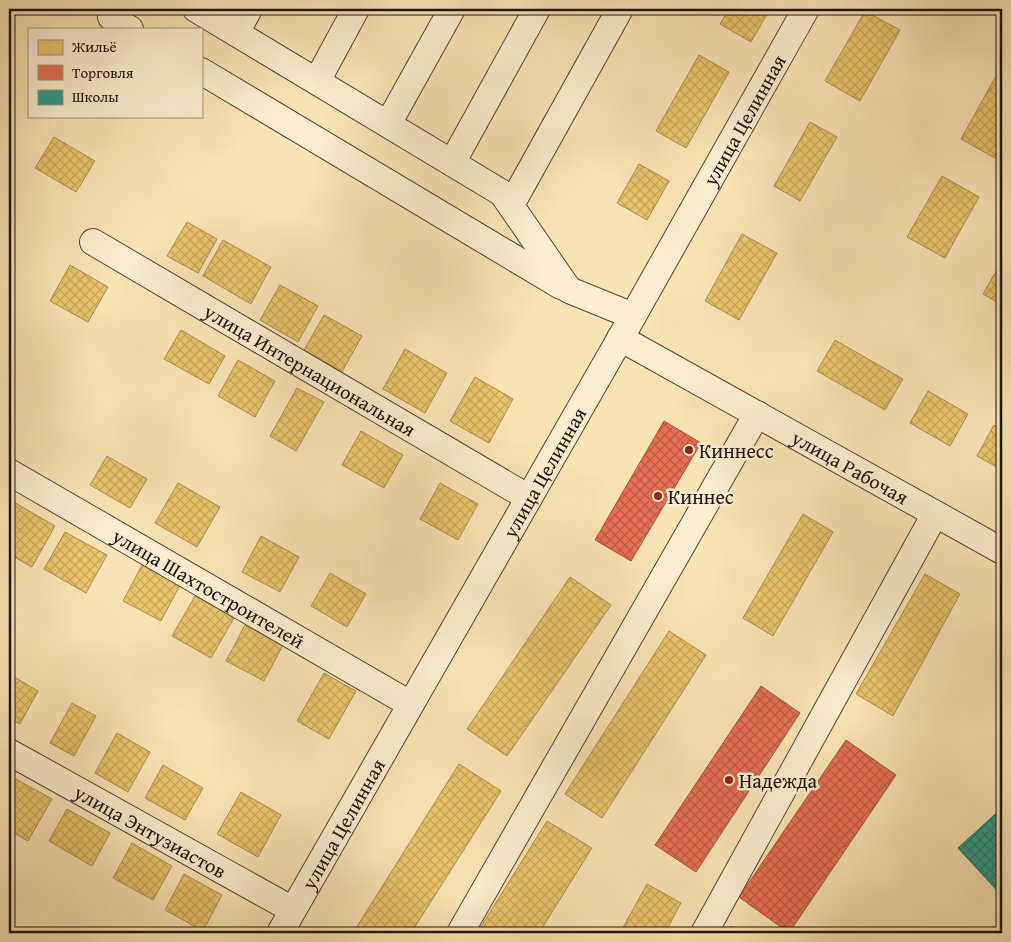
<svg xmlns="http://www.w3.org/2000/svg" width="1011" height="942" font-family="'Gentium Book Plus',serif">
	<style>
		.homes { fill: url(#homes-cross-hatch); stroke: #ac8f4e }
		.shops { fill: url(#shops-cross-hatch); stroke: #ab543d }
		.schools { fill: url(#schools-cross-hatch); stroke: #267468 }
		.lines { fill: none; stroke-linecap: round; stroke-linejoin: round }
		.minor-casing { stroke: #544836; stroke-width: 28 }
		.minor { stroke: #faedcd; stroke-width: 26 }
		.poi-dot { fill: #8f2418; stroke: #faedcd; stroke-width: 2 }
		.labels { text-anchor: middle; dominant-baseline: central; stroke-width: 5; stroke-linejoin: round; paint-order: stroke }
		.street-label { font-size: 20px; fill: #1e140d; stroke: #faedcd }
		.poi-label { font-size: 20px; fill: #1e140d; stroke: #faedcd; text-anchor: start }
	</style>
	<defs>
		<pattern id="homes-cross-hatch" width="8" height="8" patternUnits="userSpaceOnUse" patternTransform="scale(1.25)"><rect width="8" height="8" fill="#e9c46a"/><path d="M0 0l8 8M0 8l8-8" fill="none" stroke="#c7a85b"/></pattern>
		<pattern id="shops-cross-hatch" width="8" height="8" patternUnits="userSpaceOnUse" patternTransform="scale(1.25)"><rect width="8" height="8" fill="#e76f51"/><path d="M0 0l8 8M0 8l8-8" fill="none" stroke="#bb5a42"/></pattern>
		<pattern id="schools-cross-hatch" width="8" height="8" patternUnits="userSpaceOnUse" patternTransform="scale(1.25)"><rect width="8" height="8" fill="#2a9d8f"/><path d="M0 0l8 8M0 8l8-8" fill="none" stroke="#237f73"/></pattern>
	</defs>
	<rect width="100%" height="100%" fill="#f8e3b2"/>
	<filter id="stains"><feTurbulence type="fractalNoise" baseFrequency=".004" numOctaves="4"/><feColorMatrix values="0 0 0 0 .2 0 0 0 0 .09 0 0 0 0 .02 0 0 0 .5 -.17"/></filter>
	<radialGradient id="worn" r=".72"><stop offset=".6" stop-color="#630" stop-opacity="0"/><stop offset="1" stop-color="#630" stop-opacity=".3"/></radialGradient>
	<g class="homes">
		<path d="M729,9H770L751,42L720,24Z"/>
		<path d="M865,11L900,30L860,101L825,81Z"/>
		<path d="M699,55L729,72L686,148L656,131Z"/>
		<path d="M996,76L1002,79V162L961,139Z"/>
		<path d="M810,122L837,137L800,201L774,186Z"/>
		<path d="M54,137L95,161L76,192L35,168Z"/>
		<path d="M639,164L669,181L647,220L617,203Z"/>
		<path d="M942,176L979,197L945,258L907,237Z"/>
		<path d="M187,222L217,239L198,273L167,256Z"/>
		<path d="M742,234L777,253L739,320L705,301Z"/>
		<path d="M223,240L271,267L251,304L203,276Z"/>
		<path d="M1002,261V305L983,294Z"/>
		<path d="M70,265L108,287L88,322L50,301Z"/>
		<path d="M280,285L318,306L298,342L260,320Z"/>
		<path d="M324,315L362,336L342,372L304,350Z"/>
		<path d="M181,330L225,356L209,384L164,359Z"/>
		<path d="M835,340L903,379L885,410L817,371Z"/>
		<path d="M405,349L447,373L425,413L383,389Z"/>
		<path d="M238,360L275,381L255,417L218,396Z"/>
		<path d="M475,377L513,399L489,443L450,421Z"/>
		<path d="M297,388L324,402L296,451L270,436Z"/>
		<path d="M928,391L968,414L950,446L910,423Z"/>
		<path d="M994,425L1002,429V470L977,456Z"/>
		<path d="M361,431L403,455L384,488L342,465Z"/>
		<path d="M107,456L147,479L130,508L90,485Z"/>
		<path d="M178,483L220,507L197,547L155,523Z"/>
		<path d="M440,483L478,504L458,540L420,519Z"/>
		<path d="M12,501L55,526L32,567L9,554V507Z"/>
		<path d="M803,514L833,532L773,636L743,618Z"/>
		<path d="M65,532L107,555L86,593L44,569Z"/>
		<path d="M261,536L299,557L280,592L242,572Z"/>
		<path d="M142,565L180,585L161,621L123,601Z"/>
		<path d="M330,573L366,594L347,627L311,606Z"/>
		<path d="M925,574L960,594L893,716L856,694Z"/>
		<path d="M570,577L611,605L507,756L467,729Z"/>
		<path d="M195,596L234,618L211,658L172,636Z"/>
		<path d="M245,625L283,645L264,681L226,661Z"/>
		<path d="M669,631L706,655L602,818L565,794Z"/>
		<path d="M324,673L356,691L329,739L297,721Z"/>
		<path d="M9,674L38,691L20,724L9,718Z"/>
		<path d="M72,703L96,716L74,756L50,743Z"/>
		<path d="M117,733L150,752L128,792L95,773Z"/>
		<path d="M459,764L501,791L411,933H353Z"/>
		<path d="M163,765L203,788L185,820L145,798Z"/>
		<path d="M16,779L52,799L28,841L9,830V792Z"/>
		<path d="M241,792L281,815L258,857L217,834Z"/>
		<path d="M67,809L110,833L92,866L49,841Z"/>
		<path d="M547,821L592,848L539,933H477Z"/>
		<path d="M132,843L172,866L153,900L113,878Z"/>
		<path d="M184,874L222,895L203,931L165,910Z"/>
		<path d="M647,884L681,903L665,933H620Z"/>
		<path d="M731,926L743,933H726Z"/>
	</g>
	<g class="shops">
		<path d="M664,421L701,443L631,561L595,540Z"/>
		<path d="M761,686L800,713L696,872L655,845Z"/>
		<path d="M846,740L896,775L789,933L739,897Z"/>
	</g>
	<path class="schools" d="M1002,808V896L958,848Z"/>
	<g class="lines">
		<defs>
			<g id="minor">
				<path d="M196,9L502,193L569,290L633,316"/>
				<path d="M111,17L130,29"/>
				<path d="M236,33L249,9"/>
				<path d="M201,71L561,286"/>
				<path d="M317,81L356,9"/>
				<path d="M388,124L452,9"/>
				<path d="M452,163L537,9"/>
				<path d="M511,205L620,9"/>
				<path id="s1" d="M93,242L529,498"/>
				<path id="s2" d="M620,338L1002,551"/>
				<path id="s3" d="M9,472L410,704"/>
				<path id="s4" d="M9,752L293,910"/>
				<path id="s5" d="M280,933L633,316L806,9"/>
				<path d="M460,933L757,414"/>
				<path d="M704,933L935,514"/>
			</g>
		</defs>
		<use href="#minor" class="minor-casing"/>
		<use href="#minor" class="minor"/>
	</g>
	<g class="poi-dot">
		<circle cx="689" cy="450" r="5"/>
		<circle cx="658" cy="496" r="5"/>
		<circle cx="729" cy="780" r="5"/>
	</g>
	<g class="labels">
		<g class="street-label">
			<text stroke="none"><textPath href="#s5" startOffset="936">улица Целинная</textPath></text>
			<text stroke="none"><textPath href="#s1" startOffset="252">улица Интернациональная</textPath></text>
			<text stroke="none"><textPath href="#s2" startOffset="264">улица Рабочая</textPath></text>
			<text stroke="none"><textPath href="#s5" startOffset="531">улица Целинная</textPath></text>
			<text stroke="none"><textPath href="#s3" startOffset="231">улица Шахтостроителей</textPath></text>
			<text stroke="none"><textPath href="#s5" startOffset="126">улица Целинная</textPath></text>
			<text stroke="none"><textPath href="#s4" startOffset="162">улица Энтузиастов</textPath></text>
		</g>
		<g class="poi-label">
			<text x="699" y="450">Киннесс</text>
			<text x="668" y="496">Киннес</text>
			<text x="739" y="780">Надежда</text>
		</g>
	</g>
	<rect width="1011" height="942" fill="none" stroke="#f8e3b2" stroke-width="30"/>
	<rect x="10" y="10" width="991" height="922" fill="none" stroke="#1e140d" stroke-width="2.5"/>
	<rect x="15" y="15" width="981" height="912" fill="none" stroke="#1e140d"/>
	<rect x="28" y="28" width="175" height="90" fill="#faedcd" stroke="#a29680"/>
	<rect x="38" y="40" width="25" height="15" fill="#e9c46a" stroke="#a29680"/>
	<text x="72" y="52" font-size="15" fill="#1e140d">Жильё</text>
	<rect x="38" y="65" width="25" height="15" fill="#e76f51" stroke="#a29680"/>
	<text x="72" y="78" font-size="15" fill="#1e140d">Торговля</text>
	<rect x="38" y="90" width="25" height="15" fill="#2a9d8f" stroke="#a29680"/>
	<text x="72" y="102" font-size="15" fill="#1e140d">Школы</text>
	<rect width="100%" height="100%" filter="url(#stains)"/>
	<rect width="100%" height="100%" fill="url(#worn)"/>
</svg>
